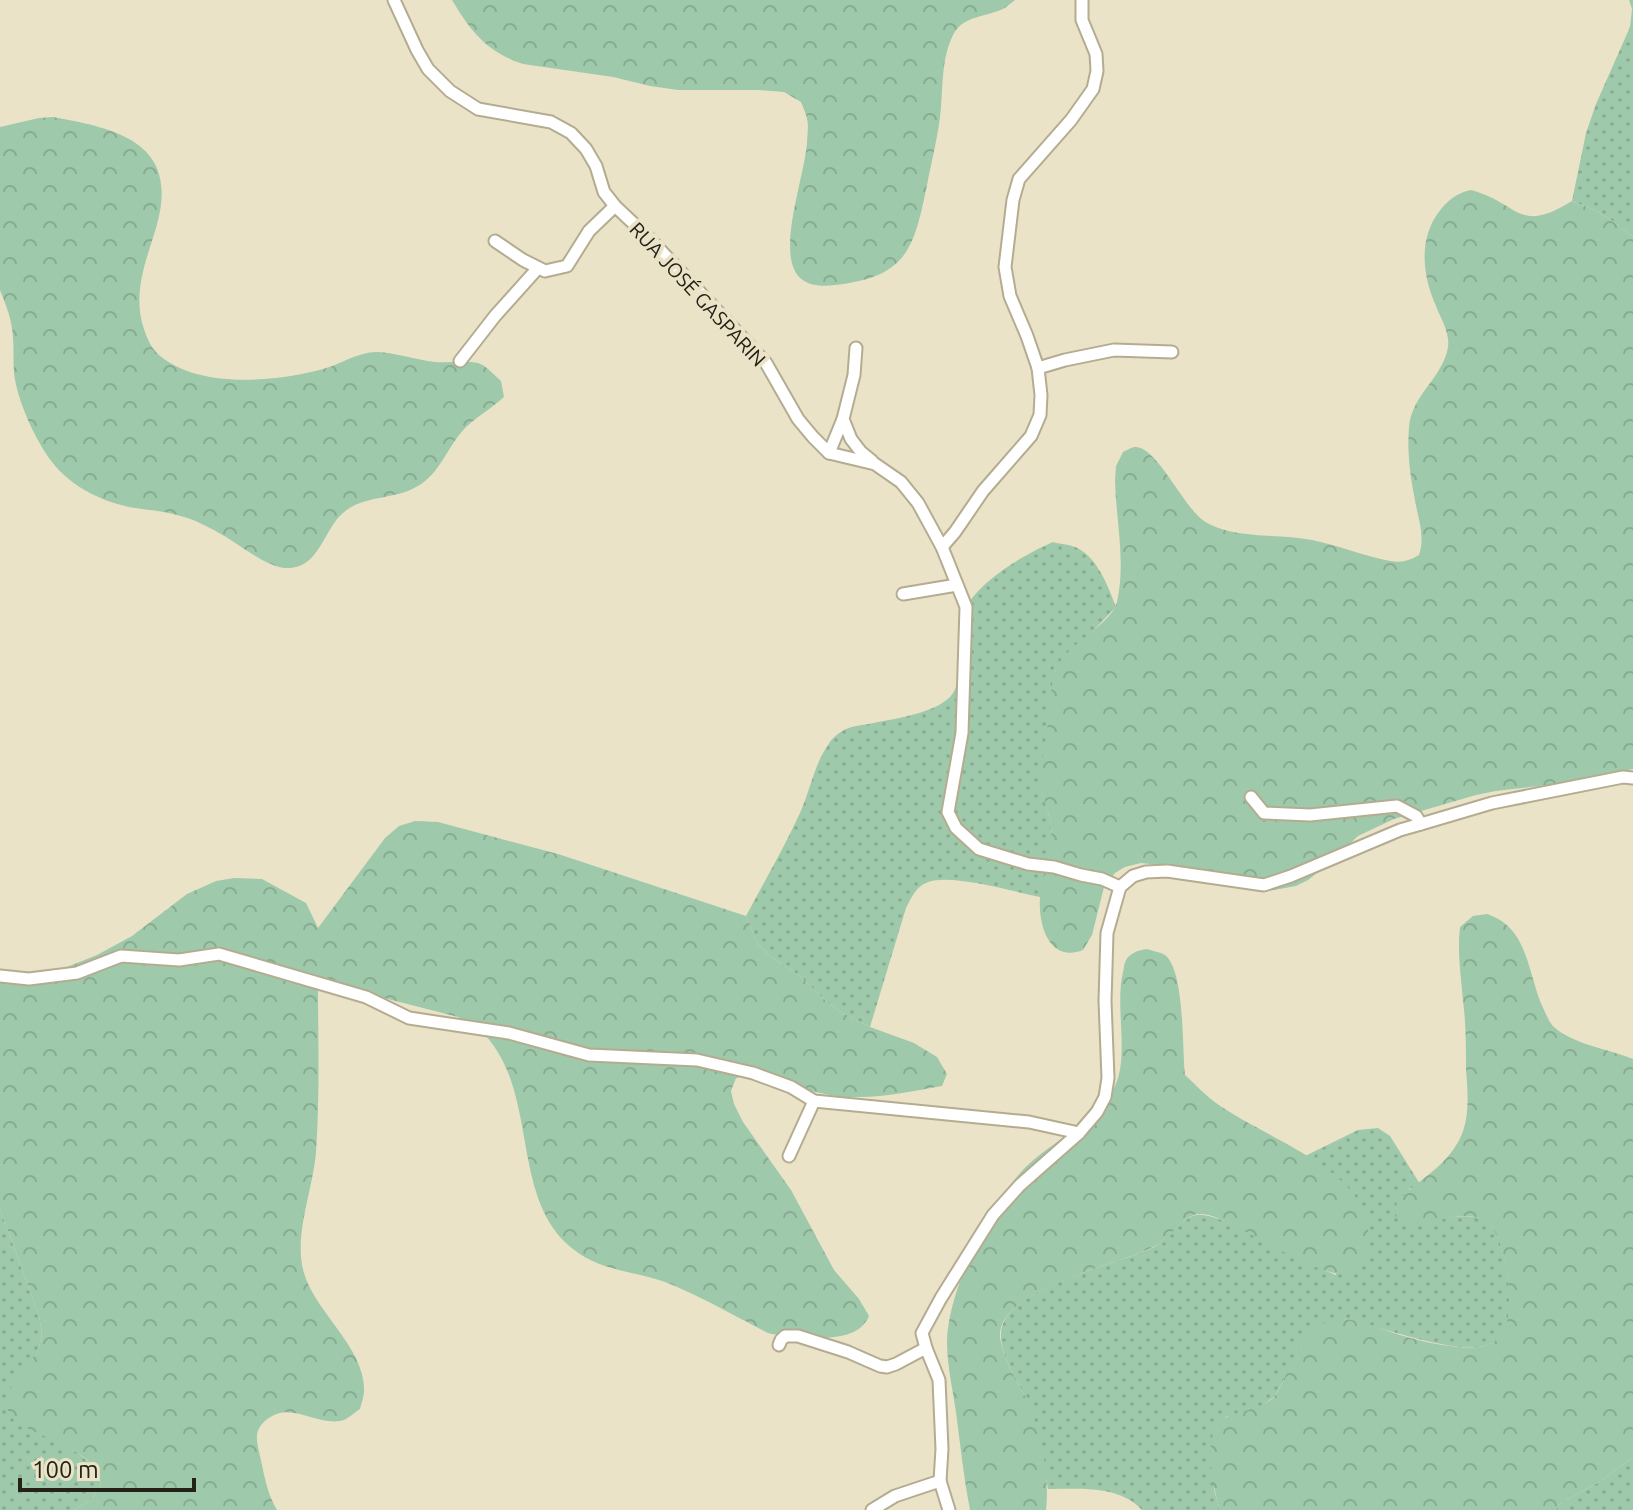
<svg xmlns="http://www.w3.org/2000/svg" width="1633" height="1510" font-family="Ubuntu,sans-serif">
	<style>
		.grass { fill: url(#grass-dots) }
		.forest { fill: url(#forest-crowns) }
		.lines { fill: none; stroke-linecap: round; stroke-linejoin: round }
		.minor-casing { stroke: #b4ac91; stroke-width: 15 }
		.minor { stroke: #fff; stroke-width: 11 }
		.labels { text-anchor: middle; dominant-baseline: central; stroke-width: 8; stroke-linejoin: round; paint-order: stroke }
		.street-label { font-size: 20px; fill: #242116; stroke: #ebe3c7 }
	</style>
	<defs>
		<pattern id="grass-dots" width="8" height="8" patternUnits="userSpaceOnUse" patternTransform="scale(2)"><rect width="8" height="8" fill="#9ec9aa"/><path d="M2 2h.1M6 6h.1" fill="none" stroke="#88ac92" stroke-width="1.8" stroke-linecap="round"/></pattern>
		<pattern id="forest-crowns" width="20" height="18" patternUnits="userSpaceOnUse" patternTransform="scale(2)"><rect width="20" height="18" fill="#9ec9aa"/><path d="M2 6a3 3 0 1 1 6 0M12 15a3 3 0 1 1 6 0" fill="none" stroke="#88ac92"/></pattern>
	</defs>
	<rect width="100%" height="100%" fill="#ebe3c7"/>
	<g class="grass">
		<path d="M1629,0H1633V237C1611,218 1599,211 1572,201L1586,133L1596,104L1630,27L1632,9Z"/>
		<path d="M1053,542C1059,544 1066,544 1072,546C1096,553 1108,586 1116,607L1056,669L1052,687L1042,790L1051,824V850L1040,897C1015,892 947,872 926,883C916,887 911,898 906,908L870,1027L841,1012L828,1003L800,976L771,957L757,943L746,916C764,882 784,848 800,813C810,791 814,765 828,745C832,738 838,733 846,729C853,726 862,725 869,724C892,719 933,714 950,697C965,682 959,639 962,619C968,586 1025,554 1053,542Z"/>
		<path d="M1378,1128L1390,1136L1420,1184L1409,1189L1422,1222C1438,1220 1467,1212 1483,1219C1507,1229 1515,1307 1506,1328C1501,1338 1493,1344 1483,1346C1472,1349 1458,1347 1446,1345C1411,1339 1380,1327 1345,1319L1285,1377L1275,1396L1258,1409L1225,1417L1214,1490L1220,1510H1142C1120,1485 1079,1489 1048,1489C1043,1461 1039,1433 1029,1406C1021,1383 999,1358 1001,1333C1003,1288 1120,1264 1154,1247C1168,1239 1182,1217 1197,1215C1222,1211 1305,1264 1336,1275L1327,1170L1305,1156L1358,1130Z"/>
		<path d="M0,1209L39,1316L42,1334L38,1351L28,1367L25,1426C49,1437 99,1456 101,1485L92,1499L74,1510H0Z"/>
		<path d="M1633,1457V1510H1555L1561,1503L1599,1482Z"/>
	</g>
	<g class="forest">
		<path d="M452,0H1015C1014,1 1006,7 1005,8C988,17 963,15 953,35C942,57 943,83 941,107C939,133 932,159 927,185C914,249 907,277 835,285C820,287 801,286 794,269C781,240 804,177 807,143C807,136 809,126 807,119C806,113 803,107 801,102L784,92L759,90H678L650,86L613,77L523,64C487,52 471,32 452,0Z"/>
		<path d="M53,117C120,129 181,144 156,228C146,261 132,294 144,329C147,338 151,348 159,355C198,389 276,382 323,369C341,364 356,353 375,352C394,352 416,360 435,362C448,363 466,360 478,363C486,365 495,376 501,381L504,397C492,408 478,416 466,427C447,446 441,474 416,487C394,500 363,495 343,513C324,529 320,565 291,568C270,570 243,547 226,537C211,528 194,519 177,515C163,511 149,510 135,508C104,503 71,487 52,462C35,440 17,400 14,373C13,361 14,349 13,337C12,320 6,305 0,290V127L39,118Z"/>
		<path d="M1471,190C1520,203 1517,235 1572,201C1599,211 1611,218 1633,237V769L1564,783L1496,791L1476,795L1394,819L1358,836L1326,866L1308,880L1296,886L1274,890L1238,887L1168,866L1141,863L1125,867L1115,873L1104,887L1092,935L1083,950C1049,963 1038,925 1040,897C1042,872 1053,852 1051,825C1049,813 1044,802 1042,790C1039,768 1045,745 1048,723C1050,706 1050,686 1056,669C1066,644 1112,624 1117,602C1126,562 1116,521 1115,481L1116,466L1123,452C1127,450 1130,448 1134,447C1156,444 1183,507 1204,521C1234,540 1278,533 1312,540C1338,545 1363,556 1390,561C1401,563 1409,561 1419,555C1426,535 1417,516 1414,495C1410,474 1407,450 1409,428C1411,395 1443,378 1448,347C1450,333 1441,319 1436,306C1423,277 1418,241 1438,213C1447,201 1456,193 1471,190Z"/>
		<path d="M415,821L438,822L558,854L746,916L757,943L771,957L800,976L828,1003L841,1012L870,1027L914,1043L937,1057L947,1074L942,1086C913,1091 883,1098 853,1097C841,1097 827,1095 816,1092C786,1086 767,1070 736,1078L731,1091L734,1104L743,1122L791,1190L834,1270L859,1299L869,1316C858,1343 816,1338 792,1336C785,1335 775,1335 768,1333C759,1329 750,1323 741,1319C719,1307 698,1296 675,1286C642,1271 602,1273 573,1249C507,1197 542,1087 479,1029C474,1024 465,1021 458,1017L318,981C318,1038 320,1095 316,1152C313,1190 293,1237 304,1273C315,1312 366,1349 364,1391C364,1397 361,1404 360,1409C355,1412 349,1418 344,1420C317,1428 290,1398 265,1421C253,1432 257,1442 260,1456C264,1474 267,1494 277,1510H74L92,1499L101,1485C98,1448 37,1439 13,1419C9,1415 7,1408 5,1402L12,1386L38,1351L42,1334L39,1316L0,1209V982L57,971L97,955L132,936L187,894L216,881L234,878L262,879L306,903L318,928L385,838L399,826Z"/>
		<path d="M1487,914C1530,928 1527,975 1544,1010C1547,1016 1549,1022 1553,1026C1571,1044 1609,1049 1633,1059V1457L1599,1482L1561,1503L1555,1510H1220C1213,1489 1205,1447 1216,1426C1224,1411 1258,1413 1274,1397C1278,1393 1280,1386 1283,1381C1297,1353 1303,1322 1341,1319C1357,1319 1373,1326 1388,1331C1410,1339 1461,1352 1483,1346C1493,1344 1501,1338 1505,1328C1515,1307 1507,1232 1484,1220C1462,1208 1430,1228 1406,1221C1402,1220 1399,1218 1395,1216L1397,1201C1416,1182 1440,1170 1455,1147C1471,1124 1468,1095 1466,1069C1466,1046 1466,1023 1463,1001C1461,975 1457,952 1460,927L1473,916Z"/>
		<path d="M1147,949C1152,951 1160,952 1165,955C1185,971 1182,1048 1185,1075C1195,1084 1205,1095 1216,1103C1256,1132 1335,1160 1359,1202C1364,1212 1367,1221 1368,1231C1370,1239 1370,1247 1368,1255C1364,1269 1356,1274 1342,1274C1321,1275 1256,1236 1232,1225C1223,1220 1209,1213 1198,1214C1183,1216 1169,1239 1155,1246C1122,1264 997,1289 1000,1337C1002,1358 1017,1380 1026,1398C1041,1431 1050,1474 1046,1510H970C964,1480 961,1450 957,1420C954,1394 947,1368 947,1342C947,1292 993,1196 1030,1163C1059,1137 1103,1119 1117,1081C1128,1051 1115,1005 1123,972C1124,968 1124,964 1126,960C1130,953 1139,950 1147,949Z"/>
	</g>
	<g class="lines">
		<defs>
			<g id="minor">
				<path d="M394,0L417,50L428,69L450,91L478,109L551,122L571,133L586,149L596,166L604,192L615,206L650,239L766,363L798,419L813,437L829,453L875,464L901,482L918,503L942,547L966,607L962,733L948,812L956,828L979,849L1028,864L1054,867L1081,875L1102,879L1120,887"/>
				<path d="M495,241L523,260L545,271L567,266L589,231L615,206"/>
				<path d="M856,348L854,375L843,419L851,439L861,452L872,461"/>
				<path d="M460,361L495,316L538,268"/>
				<path d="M1038,368L1065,360L1114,350L1172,352"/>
				<path d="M829,453L843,419"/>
				<path d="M942,547L955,532L983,491L1031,436L1040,415L1041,395L1038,368L1027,336L1010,296L1005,267L1013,200L1019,179L1071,120L1093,89L1097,71L1096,54L1082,20V0"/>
				<path d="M903,594L957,585"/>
				<path d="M1251,797L1264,813L1310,815L1397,806L1416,816L1421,824"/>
				<path d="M1120,887L1133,876L1146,872L1167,871L1264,885L1291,876L1400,830L1421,824L1492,803L1623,777L1633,778"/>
				<path d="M0,976L29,979L77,973L121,956L179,960L219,954L366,997L409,1018L509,1033L589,1055L697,1060L753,1073L791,1087L814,1101L1029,1122L1079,1133"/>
				<path d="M789,1156L814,1101"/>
				<path d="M779,1345L781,1340L785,1336H798L848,1352L880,1366L887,1367L896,1364L926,1348"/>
				<path d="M872,1510L895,1496L940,1481"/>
				<path d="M949,1510L940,1481L942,1449L939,1380L926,1348L922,1333L941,1298L993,1215L1020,1185L1079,1133L1097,1112L1105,1097L1108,1078L1105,1001L1107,933L1120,887"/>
			</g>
		</defs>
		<use href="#minor" class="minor-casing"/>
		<use href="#minor" class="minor"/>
	</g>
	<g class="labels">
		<g class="street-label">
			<text transform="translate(698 294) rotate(47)">RUA JOSÉ GASPARIN</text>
		</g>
	</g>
	<path d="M20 1478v12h174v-12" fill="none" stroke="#242116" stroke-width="4"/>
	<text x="32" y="1478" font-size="24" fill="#242116" stroke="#ebe3c7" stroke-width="6" paint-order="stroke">100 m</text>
</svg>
